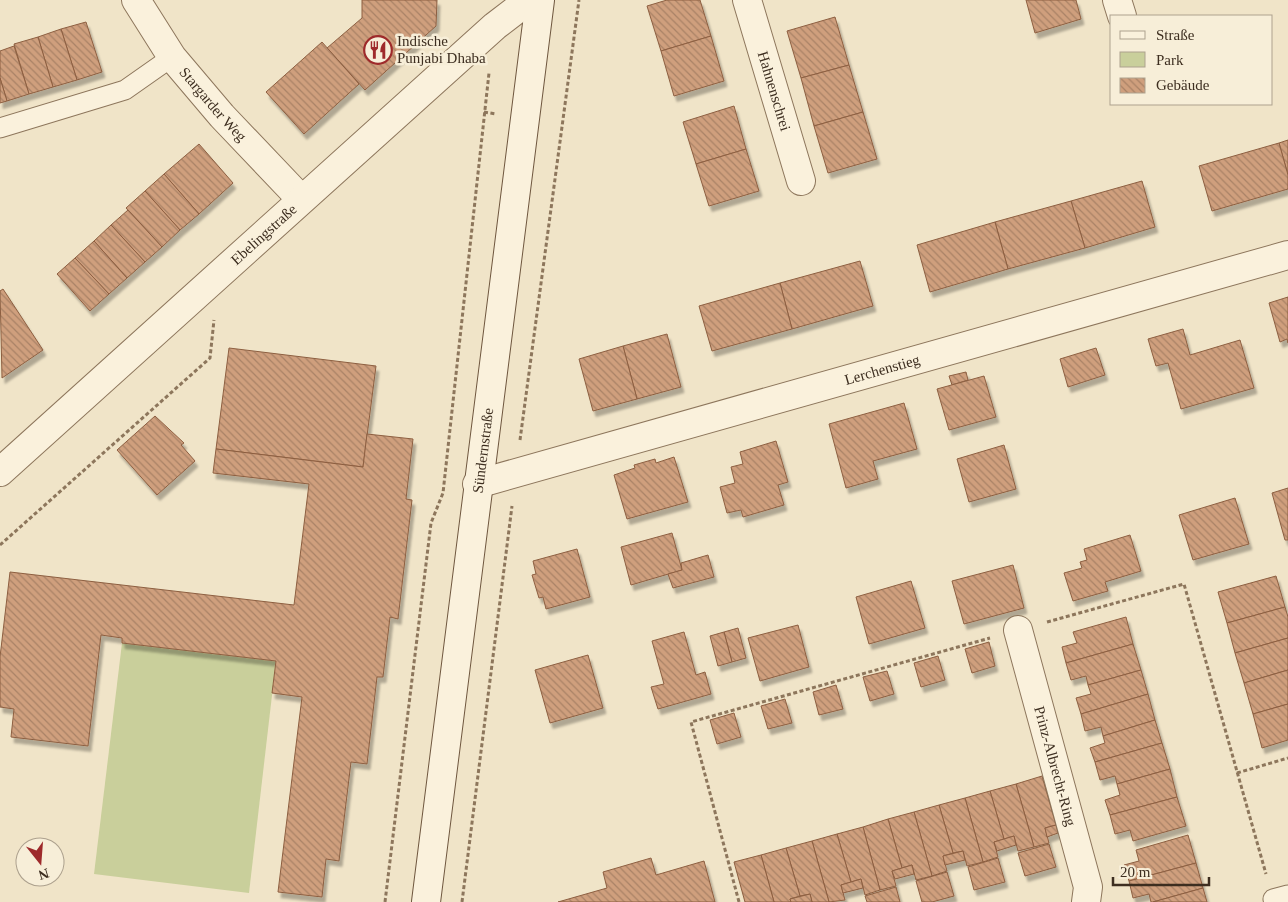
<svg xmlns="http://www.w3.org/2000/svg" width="1288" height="902" font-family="'Times New Roman',serif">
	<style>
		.park { fill: #c9cf9b }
		.building { fill: url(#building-back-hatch); stroke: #8d5f41; filter: url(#shadow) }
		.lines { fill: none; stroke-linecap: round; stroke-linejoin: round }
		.lane-casing { stroke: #8d765c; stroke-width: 21 }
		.street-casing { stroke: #8d765c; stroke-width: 30 }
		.secondary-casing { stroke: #6f573f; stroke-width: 30 }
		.path { stroke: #8d765c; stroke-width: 3; stroke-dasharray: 4 2.5; stroke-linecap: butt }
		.lane { stroke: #faf1dc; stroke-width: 19 }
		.street { stroke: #faf1dc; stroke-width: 28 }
		.secondary { stroke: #faf1dc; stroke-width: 28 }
		.labels { text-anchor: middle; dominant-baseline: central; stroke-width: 5; stroke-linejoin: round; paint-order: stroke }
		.poi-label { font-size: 15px; fill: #3d2e20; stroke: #f7eed8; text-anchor: start }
		.street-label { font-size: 15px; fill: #3d2e20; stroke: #f7eed8 }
	</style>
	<defs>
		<pattern id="building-back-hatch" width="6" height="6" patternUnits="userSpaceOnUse" patternTransform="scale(1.25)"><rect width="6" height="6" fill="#cf9f7d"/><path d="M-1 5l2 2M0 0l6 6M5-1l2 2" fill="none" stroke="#a98266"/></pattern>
		<filter id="shadow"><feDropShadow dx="3" dy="5.5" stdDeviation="1" flood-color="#0004"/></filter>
	</defs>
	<rect width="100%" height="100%" fill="#f0e4c8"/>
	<path class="park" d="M122,643L276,661L249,893L94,874Z"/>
	<g class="building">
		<path d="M362,0H437L436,26L365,90L327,48L362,18Z"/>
		<path d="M667,0H700L711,36L661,51L647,6Z"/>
		<path d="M1026,0H1076L1081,19L1035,33Z"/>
		<path d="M835,17L849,65L801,78L787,31Z"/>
		<path d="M86,22L102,72L77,80L61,29Z"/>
		<path d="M61,29L77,80L53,87L38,37Z"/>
		<path d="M711,36L724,81L674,96L661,51Z"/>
		<path d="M38,37L53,87L29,94L14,44Z"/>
		<path d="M322,42L359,84L304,134L266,92Z"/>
		<path d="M14,46L29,94L7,101L0,78V51Z"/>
		<path d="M849,65L863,112L814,126L801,78Z"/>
		<path d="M0,78L7,101L0,103Z"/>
		<path d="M734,106L746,149L696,164L683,122Z"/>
		<path d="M863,112L877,159L828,173L814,126Z"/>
		<path d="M1288,140V175L1279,143Z"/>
		<path d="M1279,143L1288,175V189L1212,211L1199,166Z"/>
		<path d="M199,144L233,183L199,214L164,174Z"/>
		<path d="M746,149L759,191L709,206L696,164Z"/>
		<path d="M164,174L199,214L180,230L145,191Z"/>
		<path d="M1142,181L1155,227L1085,248L1071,201Z"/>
		<path d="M145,191L180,230L162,247L126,208Z"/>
		<path d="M1071,201L1085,248L1008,269L995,222Z"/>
		<path d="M128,210L162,247L145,262L111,225Z"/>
		<path d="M995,222L1008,269L930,292L917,245Z"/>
		<path d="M111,225L145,262L127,278L94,241Z"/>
		<path d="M94,241L127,278L109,294L75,258Z"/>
		<path d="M75,258L109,294L90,311L57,274Z"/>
		<path d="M860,261L873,306L792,329L780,283Z"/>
		<path d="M780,283L792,329L712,351L699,306Z"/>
		<path d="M3,289L43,350L2,378L0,291Z"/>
		<path d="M1288,297V343L1287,339L1280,342L1269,303Z"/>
		<path d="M1183,329L1190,355L1240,340L1254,388L1181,409L1168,363L1156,366L1148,339Z"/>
		<path d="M667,334L681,387L637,399L623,346Z"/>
		<path d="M623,346L637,399L593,411L579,359Z"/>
		<path d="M229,348L376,366L363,467L216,449Z"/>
		<path d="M1096,348L1105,375L1068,387L1060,359Z"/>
		<path d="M966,372L968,380L952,385L949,376Z"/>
		<path d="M984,376L996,417L949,430L937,389Z"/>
		<path d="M904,403L917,449L873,461L878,479L846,488L829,424Z"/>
		<path d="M155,416L184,443L181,445L195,461L157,495L117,450Z"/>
		<path d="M367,434L413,439L406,499L412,500L398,619L390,617L383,677H377L367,764L351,762L339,861L326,859L322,897L278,892L302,697L272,693L276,661L122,643V638L101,635L88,746L11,737L14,709L0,707V657L10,572L294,605L309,484L213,473L216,449L363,467Z"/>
		<path d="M776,441L788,482L778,485L784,505L743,517L741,510L727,513L720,487L735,483L731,467L743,464L740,452Z"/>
		<path d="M1004,445L1016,489L969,502L957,459Z"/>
		<path d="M674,457L688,502L627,519L614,475L635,468L634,465L655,459L656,463Z"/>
		<path d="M1288,488V540H1285L1272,493Z"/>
		<path d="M1235,498L1249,544L1193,560L1179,515Z"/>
		<path d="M672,533L682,570L631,585L621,547Z"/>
		<path d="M1130,535L1141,571L1105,582L1108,591L1073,601L1064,573L1082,568L1080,562L1087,560L1084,549Z"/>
		<path d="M577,549L590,597L546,609L543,597L539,598L532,575L536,574L533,561Z"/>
		<path d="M708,555L714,577L673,588L668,574L682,570L681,563Z"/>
		<path d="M1013,565L1024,608L964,624L952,581Z"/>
		<path d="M1276,576L1285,607L1227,623L1218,592Z"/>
		<path d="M911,581L925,628L869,644L856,597Z"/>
		<path d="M1285,607L1288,617V638L1235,653L1227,623Z"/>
		<path d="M1126,617L1133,644L1066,663L1062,647L1077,643L1073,632Z"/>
		<path d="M798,625L809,667L760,681L748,638Z"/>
		<path d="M738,628L746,658L732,662L724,632Z"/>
		<path d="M684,632L696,675L705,672L711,694L658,709L651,687L664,684L652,641Z"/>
		<path d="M724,632L732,662L718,666L710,636Z"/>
		<path d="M1288,638V670L1244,683L1235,653Z"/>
		<path d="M989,642L995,666L972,673L965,649Z"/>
		<path d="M1133,644L1141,670L1088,685L1086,676L1071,680L1066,663Z"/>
		<path d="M588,655L603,708L550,723L535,670Z"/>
		<path d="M938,656L945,680L921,687L914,663Z"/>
		<path d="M1141,670L1148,694L1081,714L1076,698L1091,694L1088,685Z"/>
		<path d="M1288,670V704L1253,714L1244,683Z"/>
		<path d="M887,671L894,694L870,701L863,677Z"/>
		<path d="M836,685L843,709L819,715L813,692Z"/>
		<path d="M1148,694L1155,720L1103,736L1101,727L1085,731L1081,714Z"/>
		<path d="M785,699L792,723L768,729L761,706Z"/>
		<path d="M1288,704V740L1262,748L1253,714Z"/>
		<path d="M734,713L741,737L717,744L710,720Z"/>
		<path d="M1155,720L1162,743L1095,762L1090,748L1105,743L1103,736Z"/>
		<path d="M1162,743L1170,769L1117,784L1115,776L1100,780L1095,762Z"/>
		<path d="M1170,769L1177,797L1110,815L1105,800L1120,795L1117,784Z"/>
		<path d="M1042,776L1056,825L1045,828L1049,843L1034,847L1016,784Z"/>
		<path d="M1016,784L1034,847L1018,851L1014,836L1004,839L990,791Z"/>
		<path d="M990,791L1004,839L994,842L998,857L983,862L965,798Z"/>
		<path d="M1177,797L1186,826L1133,841L1130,830L1115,834L1110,815Z"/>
		<path d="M965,798L983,862L967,866L963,851L953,853L939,805Z"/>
		<path d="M939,805L953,853L943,856L947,871L932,876L914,812Z"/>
		<path d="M914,812L932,876L916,880L912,865L902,868L888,819Z"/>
		<path d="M888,819L902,868L892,871L896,886L880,890L863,827Z"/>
		<path d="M1056,825L1058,833L1047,837L1045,828Z"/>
		<path d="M863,827L880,890L865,895L861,879L851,882L837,834Z"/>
		<path d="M837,834L851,882L841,885L845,900L829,902L812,841Z"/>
		<path d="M1188,835L1196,863L1129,881L1124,865L1139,861L1136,850Z"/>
		<path d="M1014,836L1016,845L997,851L994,842Z"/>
		<path d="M812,841L829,902H812L810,894L800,896L786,848Z"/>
		<path d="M1049,844L1056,867L1025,876L1018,853Z"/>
		<path d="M786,848L800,896L790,899L791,902H774L761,855Z"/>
		<path d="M963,851L965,860L945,865L943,856Z"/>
		<path d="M761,855L774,902H745L734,862Z"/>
		<path d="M651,858L656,875L704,861L715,902H558L607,888L603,872Z"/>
		<path d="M998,858L1005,882L974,890L968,867Z"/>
		<path d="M1196,863L1203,888L1153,902H1151L1149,894L1133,898L1129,881Z"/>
		<path d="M912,865L914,874L895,879L892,871Z"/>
		<path d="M947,872L954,896L932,902H922L916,881Z"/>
		<path d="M861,879L863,888L843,893L841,885Z"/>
		<path d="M896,887L900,902H867L865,896Z"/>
		<path d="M1203,888L1207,902H1153Z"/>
		<path d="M810,894L812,902H791L790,899Z"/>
	</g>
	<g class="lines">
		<defs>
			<g id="lane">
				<path d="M0,128L125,90L172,57"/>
				<path d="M1273,899L1288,895"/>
			</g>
			<g id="street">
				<path id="s1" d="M136,0L172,57L222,116L301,199"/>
				<path id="s2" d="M747,0L801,181"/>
				<path d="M1117,0L1122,16"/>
				<path id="s3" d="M0,472L495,26L529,0"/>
				<path id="s4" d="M477,484L1288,255"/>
				<path id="s5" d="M1018,630L1088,887L1086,902"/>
			</g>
			<g id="secondary">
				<path id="s6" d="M426,902L540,0"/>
			</g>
		</defs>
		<use href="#lane" class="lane-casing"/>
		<use href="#street" class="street-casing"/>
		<use href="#secondary" class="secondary-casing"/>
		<g class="path">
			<path d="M484,112L496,114"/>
			<path d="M520,440L579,0"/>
			<path d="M0,545L210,358L214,320"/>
			<path d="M1047,622L1184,584L1266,874"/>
			<path d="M1237,773L1288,758"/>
			<path d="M385,902L431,523L443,493L489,73"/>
			<path d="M462,902L512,506"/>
			<path d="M739,902L691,722L990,638"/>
		</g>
		<use href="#lane" class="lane"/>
		<use href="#street" class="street"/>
		<use href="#secondary" class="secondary"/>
	</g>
	<defs>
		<symbol id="restaurant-ring" viewBox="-11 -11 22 22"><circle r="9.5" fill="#f7eed8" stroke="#9e2a2b" stroke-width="1.5"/><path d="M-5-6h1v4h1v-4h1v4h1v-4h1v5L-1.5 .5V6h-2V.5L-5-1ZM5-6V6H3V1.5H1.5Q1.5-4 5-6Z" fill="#9e2a2b"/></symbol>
	</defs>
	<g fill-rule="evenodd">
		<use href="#restaurant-ring" x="362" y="34" width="32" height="32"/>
	</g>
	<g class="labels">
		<g class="poi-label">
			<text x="397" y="41">Indische<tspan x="397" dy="17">Punjabi Dhaba</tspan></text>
		</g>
		<g class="street-label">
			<text stroke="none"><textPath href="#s2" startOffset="95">Hahnenschrei</textPath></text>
			<text stroke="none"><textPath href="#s1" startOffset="130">Stargarder Weg</textPath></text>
			<text stroke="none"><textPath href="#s3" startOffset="355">Ebelingstraße</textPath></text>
			<text stroke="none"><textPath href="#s4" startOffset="421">Lerchenstieg</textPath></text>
			<text stroke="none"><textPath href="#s6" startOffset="455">Sündernstraße</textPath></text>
			<text stroke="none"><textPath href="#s5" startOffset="141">Prinz-Albrecht-Ring</textPath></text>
		</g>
	</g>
	<rect x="1110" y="15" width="162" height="90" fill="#f7eed8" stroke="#ada18e"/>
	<rect x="1120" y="31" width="25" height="8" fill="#faf1dc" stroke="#ada18e"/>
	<text x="1156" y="40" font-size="15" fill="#3d2e20">Straße</text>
	<rect x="1120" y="52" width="25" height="15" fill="#c9cf9b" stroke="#ada18e"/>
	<text x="1156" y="65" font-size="15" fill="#3d2e20">Park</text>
	<rect x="1120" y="78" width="25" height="15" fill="url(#building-back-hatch)" stroke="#ada18e"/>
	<text x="1156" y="90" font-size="15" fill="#3d2e20">Gebäude</text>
	<g transform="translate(40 862) rotate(163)"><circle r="24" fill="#f7eed8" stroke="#ada18e"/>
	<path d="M0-4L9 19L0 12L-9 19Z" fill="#9e2a2b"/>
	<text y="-8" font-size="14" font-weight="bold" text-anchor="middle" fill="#3d2e20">N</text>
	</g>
	<path d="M1113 877v8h96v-8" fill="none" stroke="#3d2e20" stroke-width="2.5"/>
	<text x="1120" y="877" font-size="15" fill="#3d2e20" stroke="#f7eed8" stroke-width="4" paint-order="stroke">20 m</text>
</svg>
